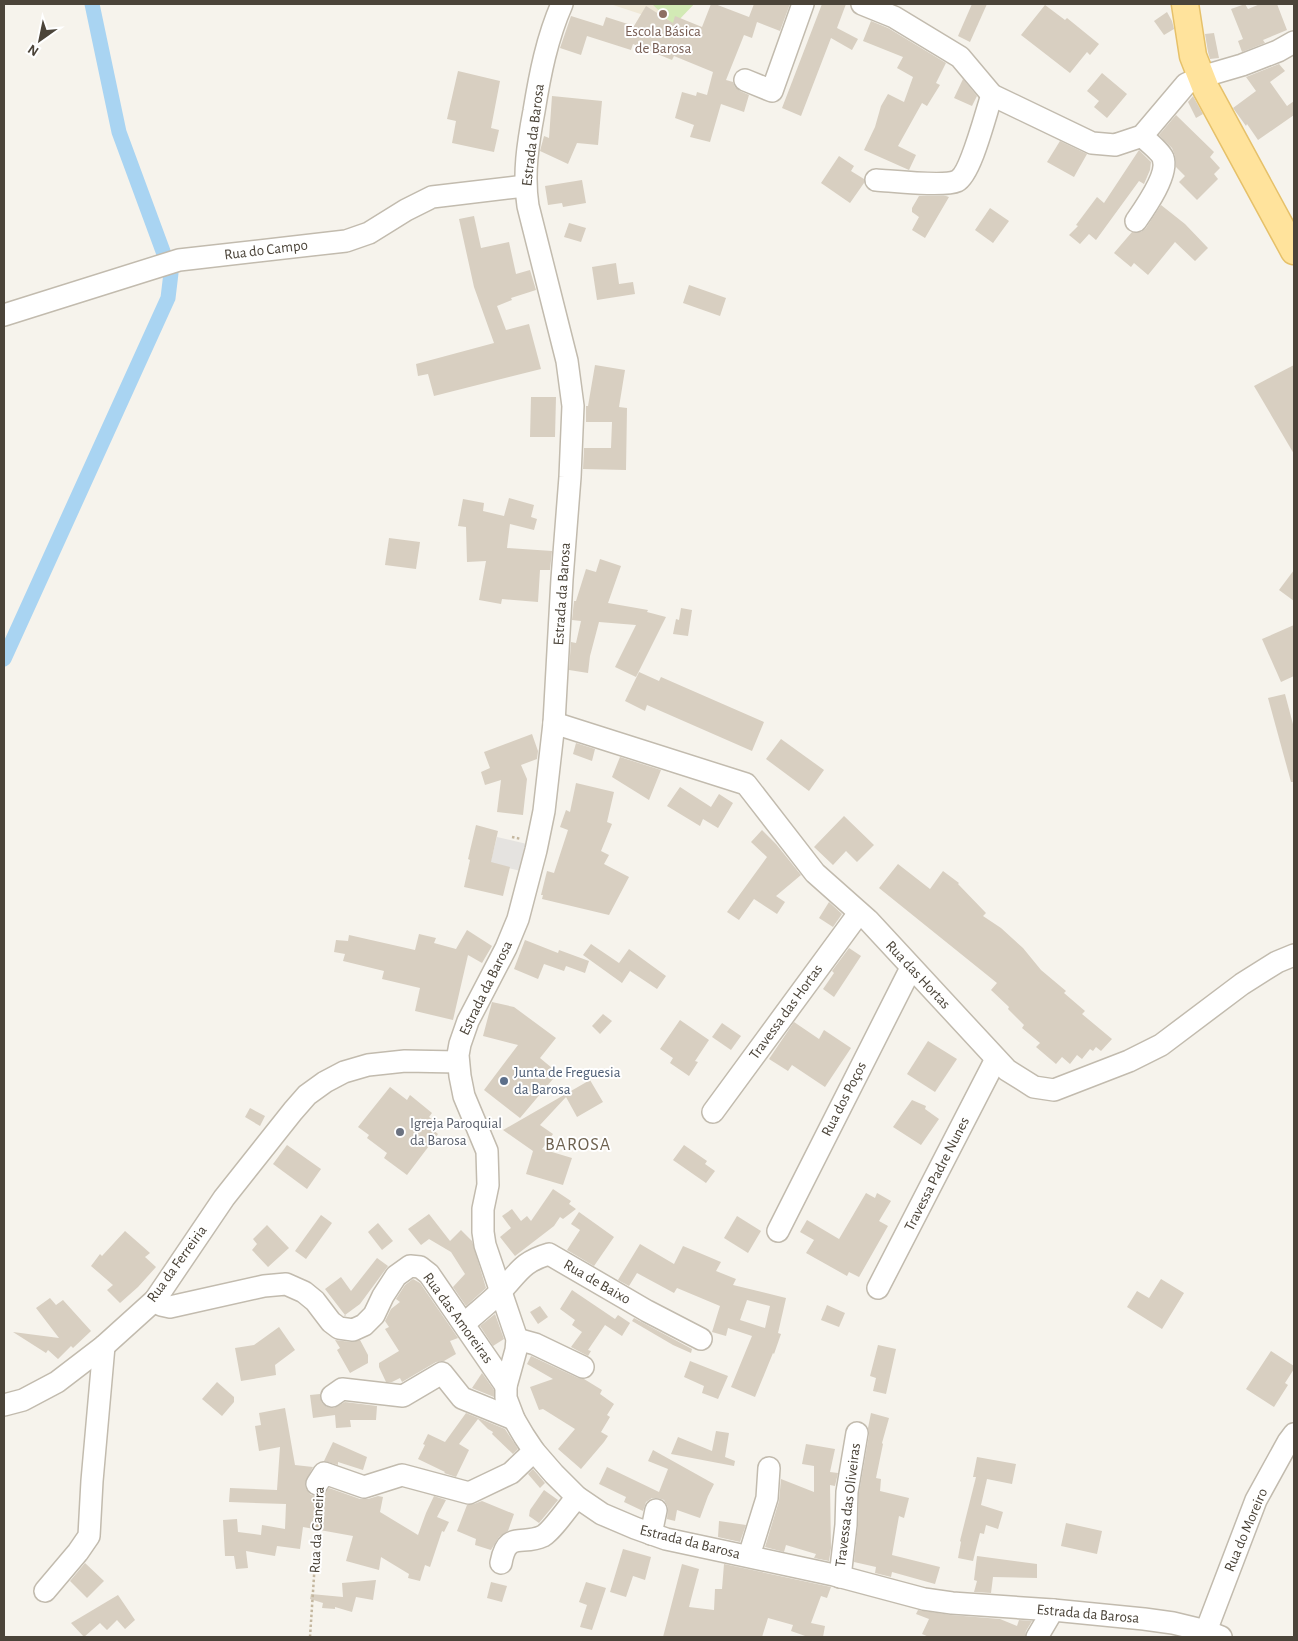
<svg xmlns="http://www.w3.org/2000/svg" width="1298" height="1641" font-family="'Alegreya Sans',sans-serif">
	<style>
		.education { fill: #efe8d6 }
		.green { fill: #d2eab5 }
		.parking { fill: #e5e3e0 }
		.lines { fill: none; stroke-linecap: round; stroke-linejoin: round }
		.canal { stroke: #a9d4f2; stroke-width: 15 }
		.building { fill: #d8cfc1; fill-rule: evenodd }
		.minor-casing { stroke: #c2bbae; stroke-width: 24 }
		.major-casing { stroke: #e6c16a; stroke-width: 29 }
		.path { stroke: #c4b79f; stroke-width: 2.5; stroke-dasharray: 2.5 2.5; stroke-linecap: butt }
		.minor { stroke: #fff; stroke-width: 21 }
		.major { stroke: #ffe39c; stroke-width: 26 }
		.education-dot { fill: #8d6e63; stroke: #fff; stroke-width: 2 }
		.service-dot { fill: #5c6f8a; stroke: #fff; stroke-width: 2 }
		.worship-dot { fill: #6b7280; stroke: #fff; stroke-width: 2 }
		.labels { text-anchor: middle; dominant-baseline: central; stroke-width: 4; stroke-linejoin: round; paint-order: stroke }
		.education-label { font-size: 15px; fill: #785e54; stroke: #fff }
		.street-label { font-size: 15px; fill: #4b4439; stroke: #fff }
		.service-label { font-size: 15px; fill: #4e5e75; stroke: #fff; text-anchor: start }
		.worship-label { font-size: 15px; fill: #5b616d; stroke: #fff; text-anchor: start }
		.quarter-label { font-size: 18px; letter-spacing: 1px; fill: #6e6250; stroke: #fff }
	</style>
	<rect width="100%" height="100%" fill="#f6f3ec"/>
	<path class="education" d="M610,4H694L674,25Z"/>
	<path class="green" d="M652,4H694L674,25Z"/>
	<path class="parking" d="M497,837L527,844L521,871L490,864Z"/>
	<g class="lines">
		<path class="canal" d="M4,659L168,298L171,273L119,132L92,4"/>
	</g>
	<g class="building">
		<path d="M711,4H715L749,17L754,4H790L780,31L757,22L752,38L744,35L726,80L733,82L735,87L740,91L749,95L744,112L721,104L710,142L690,137L694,125L675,118L682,92L696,96L697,92L707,95L713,72L674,56L672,60L633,44L631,50L587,36L581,55L560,48L571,16L603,26L606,17L634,26L646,6L673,23L675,16L702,27Z"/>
		<path d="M822,4H846L837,28L858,39L852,50L831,38L801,116L782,108Z"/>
		<path d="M972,4H987L970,42L958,36Z"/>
		<path d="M1245,4L1248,9L1260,4H1277L1287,30L1263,40L1265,43L1242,52L1238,41L1243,39L1231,9Z"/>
		<path d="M1045,5L1065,20L1067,18L1099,44L1090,55L1087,52L1070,73L1021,35Z"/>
		<path d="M1167,12L1172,21L1174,29L1164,35L1154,21Z"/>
		<path d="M871,21L888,28L946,63L936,83L940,85L927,106L922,103L898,146L916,155L909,170L864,150L875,127L881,106L888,94L904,102L913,77L897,68L903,57L863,41Z"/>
		<path d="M1214,33L1219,58L1210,59L1208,52L1205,34Z"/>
		<path d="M1279,64L1285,71L1270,82L1287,106L1294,101V115L1258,140L1247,124L1246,126L1233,108L1256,91L1246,77Z"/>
		<path d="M458,71L500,81L491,128L499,130L494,152L452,143L456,121L447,119Z"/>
		<path d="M1102,73L1127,94L1107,118L1094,107L1099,101L1087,91Z"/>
		<path d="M963,79L977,96L972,106L954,98Z"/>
		<path d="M552,96L602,101L598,145L577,143L568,164L540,151L544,136L549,138Z"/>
		<path d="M1193,96L1203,114L1196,118L1188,102Z"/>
		<path d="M1176,115L1214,152L1210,157L1220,168L1214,174L1218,179L1197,200L1179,182L1185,176L1176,167L1175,156L1172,148L1159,135Z"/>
		<path d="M1060,141L1087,154L1074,177L1047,162Z"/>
		<path d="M1139,150L1151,162L1150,170L1144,184L1139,181L1096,240L1089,234L1080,244L1069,235L1078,226L1076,225L1097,197L1104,203Z"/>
		<path d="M839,156L854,166L851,171L864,179V183L850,203L821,183Z"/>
		<path d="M582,180L586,203L563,207L562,203L548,205L545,186Z"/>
		<path d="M919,196H946L949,197L925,238L912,230L919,217L912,212V208Z"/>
		<path d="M1161,205L1185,224L1208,248L1195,261L1175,242L1148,275L1134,263L1131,267L1114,253L1132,232H1141L1146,228Z"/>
		<path d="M990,208L1009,221L993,243L975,230Z"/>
		<path d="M474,216L481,248L509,242L516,274L530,270L536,290L511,298L512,300L497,306L506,330L529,324L541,369L434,396L428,374L418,376L416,364L494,343L474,287L459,219Z"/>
		<path d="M569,223L586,228L581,242L564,237Z"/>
		<path d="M616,263L619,284L633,282L635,294L597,300L592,267Z"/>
		<path d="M689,285L726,298L720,316L683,303Z"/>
		<path d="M595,365L625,370L619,407L627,408L626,470L583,469L584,448H611L612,422H586V406H588Z"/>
		<path d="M1294,365V454L1254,386Z"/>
		<path d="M531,397H556L555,437H530Z"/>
		<path d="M509,498L534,505L531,517L537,519L534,530L510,524L507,548L552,551L550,570H540L538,602L502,599L501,604L479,600L486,561L467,562L466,527L458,526L463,499L484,503L483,511L504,516Z"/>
		<path d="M389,538L420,542L416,569L385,565Z"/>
		<path d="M600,559L621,566L608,603L648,610L647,612L666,617L636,677L615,667L636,625L599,622L590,656L588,673L569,670L571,642L576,643L581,621L572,620L574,601H576L586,569L596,572Z"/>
		<path d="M1294,570V601L1279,590Z"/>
		<path d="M681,608L692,610L688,636L673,634L676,619L679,620Z"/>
		<path d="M1294,625V676L1281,682L1262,639Z"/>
		<path d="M639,672L659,681L661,677L764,722L752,751L647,705L645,711L625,701Z"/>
		<path d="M1285,694L1294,728V782H1291L1268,698Z"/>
		<path d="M532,734L538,751L537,759L521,765L527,779L523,815L497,812L501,780L485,785L481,772L490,768L484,752Z"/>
		<path d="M781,739L824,770L809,791L766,759Z"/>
		<path d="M576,743L595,749L592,761L573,754Z"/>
		<path d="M620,757L661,770L649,800L612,777Z"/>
		<path d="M576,783L614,792L607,822L612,824L601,851L609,855L604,864L629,877L609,915L542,899L543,895H541L547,871L554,873L568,830L560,827L566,810L570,812Z"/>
		<path d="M680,787L711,807L719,794L733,803L718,828L703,819L700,826L667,806Z"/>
		<path d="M844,816L874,845L857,862L846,851L833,865L814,847Z"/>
		<path d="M476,825L498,831L491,862L510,867L503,896L464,887L470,860L468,859Z"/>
		<path d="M762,830L776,844L801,875L776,896L785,902L777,914L754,899L739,920L727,912L767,857L751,842Z"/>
		<path d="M898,864L930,889L943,871L959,883L958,884L986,913L983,916L1001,928L1023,948L1041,970L1066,991L1064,993L1085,1011L1082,1014L1112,1039L1101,1051L1096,1047L1093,1051L1090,1049L1082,1059L1077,1055L1070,1064L1062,1057L1056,1064L1036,1047L1040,1043L1022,1028L1024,1025L1008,1009L1009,1007L991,990L997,983L879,888Z"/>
		<path d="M829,902L842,914L833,927L819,918Z"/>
		<path d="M467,930L492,946L482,963L468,955L453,1020L415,1011L420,988L382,979L384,971L343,961L345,954L334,952L336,940L348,941L349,935L415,950L419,934L436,938L434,943L456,949Z"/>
		<path d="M525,940L558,953L559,950L589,961L585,973L566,966L564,971L544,964L538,979L514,969Z"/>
		<path d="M591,944L619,963L629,949L666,976L657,989L630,971L622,983L583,955Z"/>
		<path d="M849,948L861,956L834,997L823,989L834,973L832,971Z"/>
		<path d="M492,1002L514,1007L556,1038L540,1058L558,1073L520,1118L484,1090L518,1045L483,1036Z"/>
		<path d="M603,1014L612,1021L600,1034L592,1026Z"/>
		<path d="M680,1020L709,1040L695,1061L698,1062L689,1076L670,1063L673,1058L660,1049Z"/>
		<path d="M794,1022L819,1039L824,1030L851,1048L825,1087L792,1065L788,1071L769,1059Z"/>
		<path d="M722,1023L741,1036L731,1050L712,1037Z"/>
		<path d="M928,1041L957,1059L935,1092L907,1074Z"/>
		<path d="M590,1080L603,1102L577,1117L566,1097L540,1125L553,1134L542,1149L572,1158L563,1185L526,1174L533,1151L503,1130Z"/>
		<path d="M390,1087L407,1100L410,1095L432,1113L429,1117L438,1124L433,1130L438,1134L407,1175L384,1158L387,1153L367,1138L369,1135L358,1127Z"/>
		<path d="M912,1100L926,1106L925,1109L939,1119L921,1145L893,1127Z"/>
		<path d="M250,1108L265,1116L260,1126L245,1117Z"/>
		<path d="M287,1145L321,1169L307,1189L273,1164Z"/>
		<path d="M684,1145L707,1161L705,1164L715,1171L706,1183L673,1160Z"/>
		<path d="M553,1189L571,1201L569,1204L576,1209L563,1219L560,1217L554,1226L515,1256L500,1237L511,1228L502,1216L512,1209L521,1221L527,1216L531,1221Z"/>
		<path d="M866,1193L875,1198L877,1193L891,1201L879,1221L888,1226L859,1277L849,1272L847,1276L806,1253L814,1240L800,1232L807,1220L839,1239Z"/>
		<path d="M579,1212L614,1237L594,1266L567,1250L580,1230L571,1224Z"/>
		<path d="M429,1214L450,1241L461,1230L472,1241L486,1288L466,1306L453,1287L465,1274L451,1252L429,1239L421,1245L408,1229Z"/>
		<path d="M321,1215L332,1223L306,1259L295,1251Z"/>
		<path d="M737,1216L761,1231L748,1253L724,1238Z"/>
		<path d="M378,1223L393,1241L382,1250L368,1232Z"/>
		<path d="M267,1225L289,1248L268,1267L252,1250L257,1244L253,1239Z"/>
		<path d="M125,1231L150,1253L145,1257L156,1267L138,1287L120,1303L107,1290L113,1285L91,1266L100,1254L102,1256Z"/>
		<path d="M640,1244L674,1264L683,1246L721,1262L716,1271L736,1279L733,1285L786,1298L778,1333L781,1334L774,1354L773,1353L755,1397L731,1387L752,1336L728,1328L726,1336L712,1332L720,1306L677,1288L674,1293L637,1273L629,1286L618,1280ZM747,1300L770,1306L765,1328L740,1320Z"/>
		<path d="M377,1258L388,1266L360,1304L345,1315L346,1316H344L345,1315L325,1289L341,1277L351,1291Z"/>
		<path d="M413,1279L420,1283L458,1338L450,1341L456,1354L444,1361L436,1362L402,1382L400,1378L392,1382H386L379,1367V1363L399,1351L385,1329L389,1327L385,1321L391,1309L400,1302L396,1299L405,1285Z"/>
		<path d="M1161,1279L1184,1293L1162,1329L1127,1307L1137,1291L1149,1298Z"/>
		<path d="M572,1290L615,1319L618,1315L630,1323L622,1336L605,1325L588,1350L591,1351L588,1356L571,1347L582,1332L572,1325L575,1320L560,1309Z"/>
		<path d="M50,1298L56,1305L63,1300L91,1331L73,1348L71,1346L58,1359L48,1350L46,1353L13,1332L59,1338L36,1308Z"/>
		<path d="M827,1305L845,1313L839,1327L821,1320Z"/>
		<path d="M540,1306L548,1317L538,1324L530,1312Z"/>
		<path d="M495,1314L504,1339L493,1346L480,1326Z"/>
		<path d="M634,1318L692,1349L691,1353L673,1345L632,1321Z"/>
		<path d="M279,1327L295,1350L275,1365L276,1375L241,1381L235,1348L254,1345Z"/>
		<path d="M335,1340L351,1342L360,1340L368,1355V1363L350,1373L337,1350L340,1348Z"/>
		<path d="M878,1345L896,1349L886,1394L873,1391L876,1378L870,1376Z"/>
		<path d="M1271,1351L1294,1366V1369L1285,1383L1288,1385L1274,1407L1246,1389Z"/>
		<path d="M531,1356L578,1378L584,1379L602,1390L600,1394L614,1404L607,1415L610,1417L601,1432L608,1436L604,1442L581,1469L558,1449L575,1429L543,1409L539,1410L530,1387L553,1379L527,1364Z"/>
		<path d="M690,1361L728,1376L718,1399L702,1393L704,1386L684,1377Z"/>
		<path d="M482,1373L494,1390V1397L472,1388Z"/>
		<path d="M217,1382L234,1397V1402L222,1416L202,1399Z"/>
		<path d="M320,1394L322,1403L327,1407L334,1408L345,1402L377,1406L376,1420H350L351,1427L336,1428L335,1415L313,1418L310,1395Z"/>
		<path d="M285,1408L295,1465L313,1467L305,1483L306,1489L311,1495L317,1496L322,1495L329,1488L360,1499H368L378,1496L383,1497L380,1512L418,1535L426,1513L434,1496L446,1500L437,1517L449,1522L444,1532L442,1531L430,1567L425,1565L420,1581L408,1578L409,1574L381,1557L379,1570L346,1561L353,1536L303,1527L300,1549L277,1546L275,1556L246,1551L248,1568L236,1569L234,1556H225L223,1520L237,1519L238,1532L261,1535L262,1525L285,1529L286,1504L229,1502L230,1488L277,1490L280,1447L259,1451L255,1426L261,1425L259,1413Z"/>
		<path d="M466,1413L505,1429L518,1449L513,1454L492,1434L493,1432L488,1429L478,1419L459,1444L469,1450L456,1477L444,1473L445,1472L418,1459L425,1445L423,1444L428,1434L445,1442Z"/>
		<path d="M871,1413L889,1418L882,1443L883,1444L876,1478L881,1479L880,1491L909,1498L904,1518L899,1516L892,1555L940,1567L935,1584L892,1572L891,1577L875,1573L876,1567L854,1562L858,1525L859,1493L869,1435L868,1428Z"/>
		<path d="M716,1431L729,1433L725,1457L735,1461L734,1466L671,1454L678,1437L712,1451Z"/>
		<path d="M333,1442L367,1457L363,1470L338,1462V1465L324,1461Z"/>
		<path d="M806,1444L835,1449L830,1472L838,1473L835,1486L830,1485L831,1548L829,1561L814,1558L816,1554L786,1545L784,1552L765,1547L779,1501L781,1479L814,1492V1466L802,1464Z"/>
		<path d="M653,1450L714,1484L708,1496L700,1518L677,1510L675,1521L667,1519L668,1507L664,1500L658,1498H652L646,1502L643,1511L624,1502L626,1497L599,1484L607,1467L659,1492L668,1469L648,1461Z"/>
		<path d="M977,1457L1016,1464L1012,1484L987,1479L981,1505L1003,1512L998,1529L986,1525L984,1534L980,1533L973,1561L958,1558L961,1542L960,1541L976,1477H973Z"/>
		<path d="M533,1469L545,1483L540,1488L528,1474Z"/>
		<path d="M544,1490L558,1500L539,1523L529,1516L530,1510Z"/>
		<path d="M482,1501L514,1514L508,1531L499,1537L491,1550L475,1545L476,1539L457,1531L467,1505L474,1504Z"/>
		<path d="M719,1521L746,1525L740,1542L718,1537Z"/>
		<path d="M1066,1523L1102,1531L1097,1554L1061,1546Z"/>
		<path d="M623,1549L651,1557L645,1580L633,1576L626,1597L610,1592Z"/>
		<path d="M977,1556L1037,1564V1578L993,1577L991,1593L974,1592L977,1581L974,1580Z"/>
		<path d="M85,1563L104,1581L87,1598L70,1581Z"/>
		<path d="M682,1564L699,1569L689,1607L714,1610L715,1589H722L724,1564L831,1587L827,1598L821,1596L811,1623L825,1626L823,1637H808L791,1631L793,1625L768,1618L762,1637H663Z"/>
		<path d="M376,1580L373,1600L356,1597L352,1612L335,1607V1609L322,1608L323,1603L310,1599L311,1594L343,1597L342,1583Z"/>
		<path d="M491,1582L507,1586L502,1602L487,1598Z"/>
		<path d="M586,1582L606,1588L592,1630L580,1627L587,1605L579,1602Z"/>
		<path d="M118,1595L135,1620L125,1629L117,1620L107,1630L100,1623L84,1637L71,1623Z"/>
		<path d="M918,1610L951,1615L1000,1619L1017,1626L1019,1620L1032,1621L1026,1631L1025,1637H929L922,1634L929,1619L916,1614Z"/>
	</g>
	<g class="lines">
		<defs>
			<g id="minor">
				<path d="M562,4C547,38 540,74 534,111C528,143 523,174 528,206L567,361L573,406L570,477L562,579L554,723L544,811L536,850L518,919L506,948L468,1021L460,1044L458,1055L460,1076L464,1096L487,1151L488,1185L483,1209V1232L485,1245L517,1339L516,1350L506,1386V1398L514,1419L524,1436L534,1451L554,1474L577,1497L602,1514L635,1528L666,1539L834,1575L924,1599L952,1603L1053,1610L1144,1619L1173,1623L1206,1631L1221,1637"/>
				<path d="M862,4L894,17L960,57L992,95L1092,143L1115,145L1142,136L1186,84L1201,77L1242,65L1278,51L1294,42"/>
				<path d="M745,80L772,91L803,4"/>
				<path d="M876,180C893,181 944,187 957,181C971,174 986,112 992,95"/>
				<path d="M1136,221C1145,208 1169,174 1163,158C1161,152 1147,141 1142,136"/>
				<path d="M4,315L179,260L346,241L369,233L406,210L432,197L525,186"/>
				<path d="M554,723L746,784L815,873L868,920L1007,1070L1034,1087L1054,1090L1129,1061L1161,1045L1242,984L1277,962L1294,955"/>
				<path d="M713,1112L859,913"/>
				<path d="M778,1231L911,968"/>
				<path d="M878,1288L996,1059"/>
				<path d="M155,1300L161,1305L170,1307L264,1286L286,1284L304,1292L315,1301L331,1322L339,1328L353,1330L364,1325L374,1315L383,1296L396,1276L410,1266L420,1267L429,1274L506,1386"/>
				<path d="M464,1324C476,1313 489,1303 500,1292C518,1274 521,1262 549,1254L647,1311L701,1339"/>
				<path d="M517,1339L535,1344L583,1367"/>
				<path d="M332,1396L342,1389L403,1396L442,1373L462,1398L514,1419"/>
				<path d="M4,1405L23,1400L57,1382L104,1346L155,1300L224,1198L293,1111L307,1095L325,1082L344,1072L368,1065L405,1061L458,1062"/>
				<path d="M317,1484L324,1473L364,1487L402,1475L469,1493L511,1473L534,1451"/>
				<path d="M651,1534L656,1510"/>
				<path d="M749,1556L767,1498L769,1468"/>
				<path d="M501,1563C507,1530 522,1546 543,1536C552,1531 569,1506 577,1497"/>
				<path d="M840,1577L846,1525L847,1492L857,1433"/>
				<path d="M45,1591L78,1552L89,1536L92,1481L104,1346"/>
				<path d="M1206,1631L1256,1500L1288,1442L1294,1434"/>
				<path d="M1037,1637L1053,1610"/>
			</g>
			<path id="major" d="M1185,4L1193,56L1206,89L1294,251"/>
		</defs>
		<use href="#minor" class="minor-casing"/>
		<use href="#major" class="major-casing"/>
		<g class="path">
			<path d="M512,837L521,839"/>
			<path d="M310,1637L318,1516V1502"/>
		</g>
		<use href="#minor" class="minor"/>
		<use href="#major" class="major"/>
	</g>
	<circle class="education-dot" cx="663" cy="14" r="5"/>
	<circle class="service-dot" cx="504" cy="1081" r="5"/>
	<circle class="worship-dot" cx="400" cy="1132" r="5"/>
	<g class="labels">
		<g class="education-label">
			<text x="663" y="31">Escola Básica<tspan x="663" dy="17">de Barosa</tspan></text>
		</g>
		<g class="street-label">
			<text transform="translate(533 135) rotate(-83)">Estrada da Barosa</text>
			<text transform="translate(266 250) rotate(-7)">Rua do Campo</text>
			<text transform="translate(562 594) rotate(-86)">Estrada da Barosa</text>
			<text transform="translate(918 975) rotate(47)">Rua das Hortas</text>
			<text transform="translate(486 988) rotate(-64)">Estrada da Barosa</text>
			<text transform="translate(786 1012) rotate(-54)">Travessa das Hortas</text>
			<text transform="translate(844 1099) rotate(-63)">Rua dos Poços</text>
			<text transform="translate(937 1174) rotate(-63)">Travessa Padre Nunes</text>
			<text transform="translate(177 1264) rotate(-54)">Rua da Ferreiria</text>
			<text transform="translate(597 1282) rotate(30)">Rua de Baixo</text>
			<text transform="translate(458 1318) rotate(54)">Rua das Amoreiras</text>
			<text transform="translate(848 1505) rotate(-83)">Travessa das Oliveiras</text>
			<text transform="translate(317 1530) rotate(-87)">Rua da Caneira</text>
			<text transform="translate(1246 1530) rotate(-67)">Rua do Moreiro</text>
			<text transform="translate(690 1542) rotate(14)">Estrada da Barosa</text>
			<text transform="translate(1088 1614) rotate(5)">Estrada da Barosa</text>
		</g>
		<g class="service-label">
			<text x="514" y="1072">Junta de Freguesia<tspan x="514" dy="17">da Barosa</tspan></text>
		</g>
		<g class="worship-label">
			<text x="410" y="1123">Igreja Paroquial<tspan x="410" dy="17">da Barosa</tspan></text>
		</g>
		<g class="quarter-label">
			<text x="578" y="1145">BAROSA</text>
		</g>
	</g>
	<rect width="1298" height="1641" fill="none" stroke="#4b4439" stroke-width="10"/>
	<g transform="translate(40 40) rotate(213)" stroke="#ffffff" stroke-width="4" paint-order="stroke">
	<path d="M0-4L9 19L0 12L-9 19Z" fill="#4b4439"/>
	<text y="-8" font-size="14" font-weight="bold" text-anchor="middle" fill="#4b4439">N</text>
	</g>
</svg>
